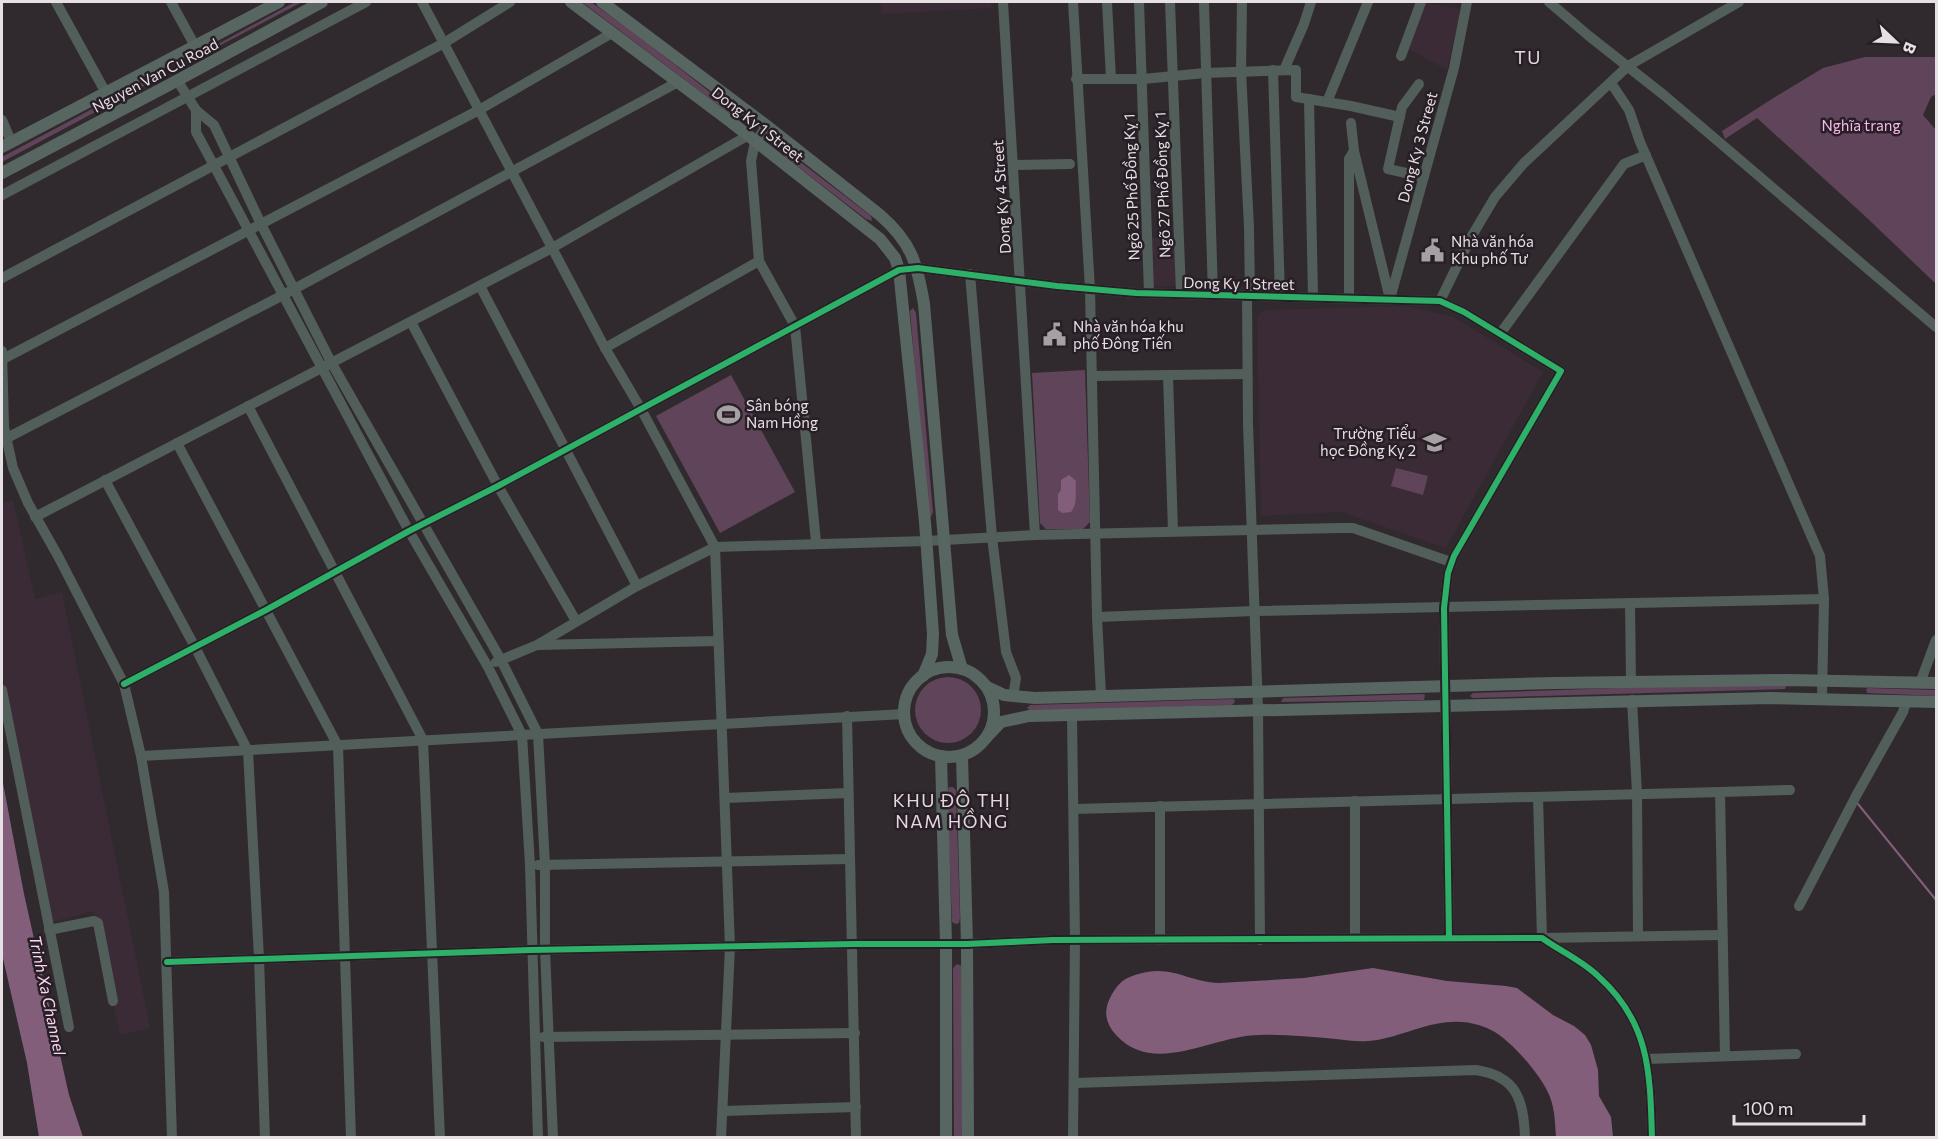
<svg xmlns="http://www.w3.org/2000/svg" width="1938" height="1139" font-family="Commissioner,sans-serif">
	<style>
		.built { fill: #3a2b36 }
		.green { fill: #604459 }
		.water { fill: #835e7a }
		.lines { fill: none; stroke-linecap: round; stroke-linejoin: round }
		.stream { stroke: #835e7a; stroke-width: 2 }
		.minor { stroke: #525e59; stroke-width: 10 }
		.major { stroke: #586661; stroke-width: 12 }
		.cycleway-casing { stroke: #281f26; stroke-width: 10 }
		.cycleway { stroke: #2db169; stroke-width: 6 }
		.labels { text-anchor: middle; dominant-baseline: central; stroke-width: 5; stroke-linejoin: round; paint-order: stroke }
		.street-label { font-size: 15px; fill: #e6dfe4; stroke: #281f26 }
		.park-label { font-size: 15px; fill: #fab9ea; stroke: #281f26 }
		.poi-label { font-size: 15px; fill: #e6dfe4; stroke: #281f26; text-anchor: start }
		.water-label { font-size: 16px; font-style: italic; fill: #fdd5f3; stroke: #281f26 }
		.quarter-label { font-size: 18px; letter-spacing: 1.5px; fill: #e5d7e1; stroke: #281f26 }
	</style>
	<rect width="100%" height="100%" fill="#302a2f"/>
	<g class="built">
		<path d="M881,2H991L992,8L882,14Z"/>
		<path d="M1423,2L1461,9L1447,70L1409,49Z"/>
		<path d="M1149,238H1177L1178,286H1151Z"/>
		<path d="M1407,306L1454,317L1543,372L1446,548L1341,512L1261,516L1257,317L1264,310Z"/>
		<path d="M13,500L35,599L62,592L150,1028L120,1035L94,911L52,922L2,673V503Z"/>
	</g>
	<g class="green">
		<path d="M295,2H302L185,64L187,61Z"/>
		<path d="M582,2H591C639,36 685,72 731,109L734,114H730Z"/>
		<path d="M1865,57H1936V94L1931,97L1923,115L1936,130V284L1866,217L1757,118L1725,139L1722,131L1775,97L1823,68Z"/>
		<path d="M154,76L156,77L155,80L2,162V157Z"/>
		<path d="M786,151L871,216L872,221L866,219L785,157L783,154Z"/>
		<path d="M913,308L916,313L933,512L931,517L928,516L910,311Z"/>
		<path d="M1085,370L1090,522L1083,529H1046L1040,523L1032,373Z"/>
		<path d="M731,375L795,492L720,533L656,416Z"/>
		<path d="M1396,468L1428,476L1423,495L1391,486Z"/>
		<circle cx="948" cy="710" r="33"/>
		<path d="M1677,686H1786L1785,689L1473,698L1470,696L1473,693Z"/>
		<path d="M1868,688L1936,690V696L1867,693L1866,689Z"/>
		<path d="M1423,694L1425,695L1424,700L1281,702L1283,698Z"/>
		<path d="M1234,699L1235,702L1232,705L1031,711L1027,708L1030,705Z"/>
		<path d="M949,787H953L956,790L960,917L959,923L956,924L952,922L947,792Z"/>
		<path d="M957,964L962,966V1137H954L953,968Z"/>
	</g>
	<g class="water">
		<path d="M1069,475L1076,481C1075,492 1078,503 1071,512L1062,513L1058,510V494L1061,490V480Z"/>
		<path d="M2,778L24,894L69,1095L83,1137H39L27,1063L2,954Z"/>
		<path d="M1373,968L1447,981L1506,986L1517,988L1553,1015L1574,1026L1585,1035L1591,1045L1598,1070L1599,1096L1611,1117L1613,1137H1556C1555,1124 1555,1110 1550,1097C1543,1077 1510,1039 1491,1030C1479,1024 1465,1021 1452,1022C1422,1023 1397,1039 1368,1041C1357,1042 1346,1040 1336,1039C1311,1037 1284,1034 1259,1035C1214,1035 1154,1077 1116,1035C1106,1024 1103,1012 1110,998C1116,986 1122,979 1135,975C1171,963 1186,982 1219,983L1304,978Z"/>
	</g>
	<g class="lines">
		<path class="stream" d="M1858,804L1936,900"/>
		<g class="minor">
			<path d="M56,2L106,93"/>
			<path d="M171,2L195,46"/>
			<path d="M422,2L605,348L641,409L715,547L730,947L721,1138"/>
			<path d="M1003,2L1035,535"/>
			<path d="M1073,2L1090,289L1097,617L1101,695"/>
			<path d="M1107,2L1111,79"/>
			<path d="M1139,2L1149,293"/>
			<path d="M1170,2L1181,293"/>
			<path d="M1242,2L1241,71L1249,227L1250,295"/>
			<path d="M1549,2L1589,36L1665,96L1936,327"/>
			<path d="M1204,3L1213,294"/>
			<path d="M1401,56L1421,2"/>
			<path d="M1273,70L1280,296"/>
			<path d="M1284,70L1304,24L1311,2"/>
			<path d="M1076,79H1143L1205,73L1296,70V97L1351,106L1400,117"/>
			<path d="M177,80L196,110L214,125L261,224L331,362L501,660L538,734L545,865V950L553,1138"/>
			<path d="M1611,83L1629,110L1640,142L1820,556L1824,599L1822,698"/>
			<path d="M1419,84L1402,107L1388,169L1424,177"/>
			<path d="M1309,99L1313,297"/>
			<path d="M1327,102L1368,2"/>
			<path d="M196,110V132L409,531L488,667L522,735L530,865L538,1138"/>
			<path d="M2,120L11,141"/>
			<path d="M1351,123L1354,151L1390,299"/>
			<path d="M767,126L755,142L751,161L759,261L795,326L816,542"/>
			<path d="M1013,165L1070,164"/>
			<path d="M2,195L366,2"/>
			<path d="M970,274L992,537L1006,652L1016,678L1013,697"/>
			<path d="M2,278L444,43L510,2"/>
			<path d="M480,286L637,586"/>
			<path d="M1247,295L1248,424L1258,710L1260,940"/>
			<path d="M1349,298V159L1354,151"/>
			<path d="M1390,299L1454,68L1467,2"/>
			<path d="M1440,301L1470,239L1495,197L1524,163L1628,66L1739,2"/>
			<path d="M411,322L498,486L576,621"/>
			<path d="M1500,334L1624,164L1646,155"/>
			<path d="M605,348L759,261"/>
			<path d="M2,351L4,427L13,468L28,503L58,556L124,684L141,756L164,892L172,1138"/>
			<path d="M3,359L479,110L612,33"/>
			<path d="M1093,376L1247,374"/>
			<path d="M1168,376L1173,531"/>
			<path d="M248,406L423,740L440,1138"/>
			<path d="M5,439L283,295L678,82"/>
			<path d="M177,443L338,746L351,1138"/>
			<path d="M105,480L195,647L248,751L259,958L265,1138"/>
			<path d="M35,517L552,248L747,136"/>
			<path d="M1630,603L1631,682"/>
			<path d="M1097,617L1255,611L1824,599"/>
			<path d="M538,645L717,641"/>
			<path d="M496,662L537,645L637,586L715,547L926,541L1035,535L1340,528H1353L1451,562"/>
			<path d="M1920,683L1936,640"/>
			<path d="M124,684L266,610L409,531L498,486L899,270L918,268L1057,286L1136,293L1440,301L1464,312L1561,371L1454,556L1448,573L1444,608L1449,937"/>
			<path d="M2,690L69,1027"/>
			<path d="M1632,700L1637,793L1638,935"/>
			<path d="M847,716L856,1138"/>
			<path d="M1072,716L1075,940L1073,1138"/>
			<path d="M141,756L905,714"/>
			<path d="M1538,797L1542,938L1722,935"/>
			<path d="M725,798L848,793"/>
			<path d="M1074,809L1720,792"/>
			<path d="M538,865L850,859"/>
			<path d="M1799,906L1856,796L1903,712L1906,702"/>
			<path d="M49,930L94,921L98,923L113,1001"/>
			<path d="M1355,938V801"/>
			<path d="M1160,940V806"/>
			<path d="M167,962L531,950L853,944H967L1053,940L1542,938C1560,951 1583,961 1599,977C1650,1023 1650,1073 1652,1138"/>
			<path d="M543,1037L855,1033"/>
			<path d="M1725,1056L1720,792L1790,790"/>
			<path d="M1646,1059L1796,1054"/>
			<path d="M1075,1083L1476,1070C1517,1076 1524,1101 1525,1138"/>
			<path d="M723,1111L856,1107"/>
		</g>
		<g class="major">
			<path d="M571,2L731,122L880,239L895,258L899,270L925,522L933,634L932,654L923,676"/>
			<path d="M602,2L767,126L880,215C912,243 917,263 924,304L952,635L962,669"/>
			<path d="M2,147L279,2"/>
			<path d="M2,173L167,86L322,2"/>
			<circle cx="949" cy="712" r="45"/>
			<path d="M987,687L1004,695L1035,698L1554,683L1789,680L1936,683"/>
			<path d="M985,739L1001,722L1029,716L1770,698L1936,702"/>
			<path d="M941,756L946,944V1138"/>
			<path d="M962,756L967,944L968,1138"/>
		</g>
		<defs>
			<g id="cycleway">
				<path d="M124,684L266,610L409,531L498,486L899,270L918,268L1057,286L1136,293L1440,301L1464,312L1561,371L1454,556L1448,573L1444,608L1449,937"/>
				<path d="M167,962L531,950L853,944H967L1053,940L1542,938C1560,951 1583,961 1599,977C1650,1023 1650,1073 1652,1138"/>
			</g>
		</defs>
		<use href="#cycleway" class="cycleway-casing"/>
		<use href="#cycleway" class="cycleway"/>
	</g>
	<defs>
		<symbol id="civic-bare" viewBox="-9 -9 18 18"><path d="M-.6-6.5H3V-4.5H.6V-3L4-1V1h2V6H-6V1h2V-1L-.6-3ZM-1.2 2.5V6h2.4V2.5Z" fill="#a6a0a5" stroke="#281f26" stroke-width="2.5" paint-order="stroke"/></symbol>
		<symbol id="stadium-bare" viewBox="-9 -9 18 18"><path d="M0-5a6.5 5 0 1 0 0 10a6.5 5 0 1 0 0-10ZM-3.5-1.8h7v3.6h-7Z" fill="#a6a0a5" stroke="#281f26" stroke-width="2.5" paint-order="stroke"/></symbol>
		<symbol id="school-bare" viewBox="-9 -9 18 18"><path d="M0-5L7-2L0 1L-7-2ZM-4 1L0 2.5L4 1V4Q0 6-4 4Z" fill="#a6a0a5" stroke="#281f26" stroke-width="2.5" paint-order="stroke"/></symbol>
	</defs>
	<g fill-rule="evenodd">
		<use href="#civic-bare" x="1416" y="234" width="33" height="33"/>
		<use href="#civic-bare" x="1038" y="318" width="33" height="33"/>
		<use href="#stadium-bare" x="712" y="398" width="33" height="33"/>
		<use href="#school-bare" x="1418" y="426" width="33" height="33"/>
	</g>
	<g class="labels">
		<g class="street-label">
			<text transform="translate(155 75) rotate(-28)">Nguyen Van Cu Road</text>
			<text transform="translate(758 124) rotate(38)">Dong Ky 1 Street</text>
			<text transform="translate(1417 147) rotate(-75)">Dong Ky 3 Street</text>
			<text transform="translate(1162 185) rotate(-92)">Ngõ 27 Phố Đồng Kỵ 1</text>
			<text transform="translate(1131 187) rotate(-92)">Ngõ 25 Phố Đồng Kỵ 1</text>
			<text transform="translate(1001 197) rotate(-94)">Dong Ky 4 Street</text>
			<text transform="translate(1239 283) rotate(1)">Dong Ky 1 Street</text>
		</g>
		<g class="park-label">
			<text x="1861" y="125">Nghĩa trang</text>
		</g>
		<g class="poi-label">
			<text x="1451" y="241">Nhà văn hóa<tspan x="1451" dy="17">Khu phố Tư</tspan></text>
			<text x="1073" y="326">Nhà văn hóa khu<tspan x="1073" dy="17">phố Đông Tiến</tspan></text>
			<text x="746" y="405">Sân bóng<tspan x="746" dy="17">Nam Hồng</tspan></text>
			<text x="1416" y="433" text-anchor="end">Trường Tiểu<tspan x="1416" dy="17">học Đồng Kỵ 2</tspan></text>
		</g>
		<g class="water-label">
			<text transform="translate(48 995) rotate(78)">Trinh Xa Channel</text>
		</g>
		<g class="quarter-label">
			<text x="1528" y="57">TU</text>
			<text x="952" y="800">KHU ĐÔ THỊ<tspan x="952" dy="21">NAM HỒNG</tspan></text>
		</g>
	</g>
	<rect width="1938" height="1139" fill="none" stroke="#e6dfe4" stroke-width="6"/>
	<g transform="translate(1896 42) rotate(113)" stroke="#281f26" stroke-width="4.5" paint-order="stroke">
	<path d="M0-4.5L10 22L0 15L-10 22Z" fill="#e6dfe4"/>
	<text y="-9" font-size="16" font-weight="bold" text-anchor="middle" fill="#e6dfe4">B</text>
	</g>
	<path d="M1734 1115v9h130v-9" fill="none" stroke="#e6dfe4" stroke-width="3"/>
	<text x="1743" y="1115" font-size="18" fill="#e6dfe4" stroke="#281f26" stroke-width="4.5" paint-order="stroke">100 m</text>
</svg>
